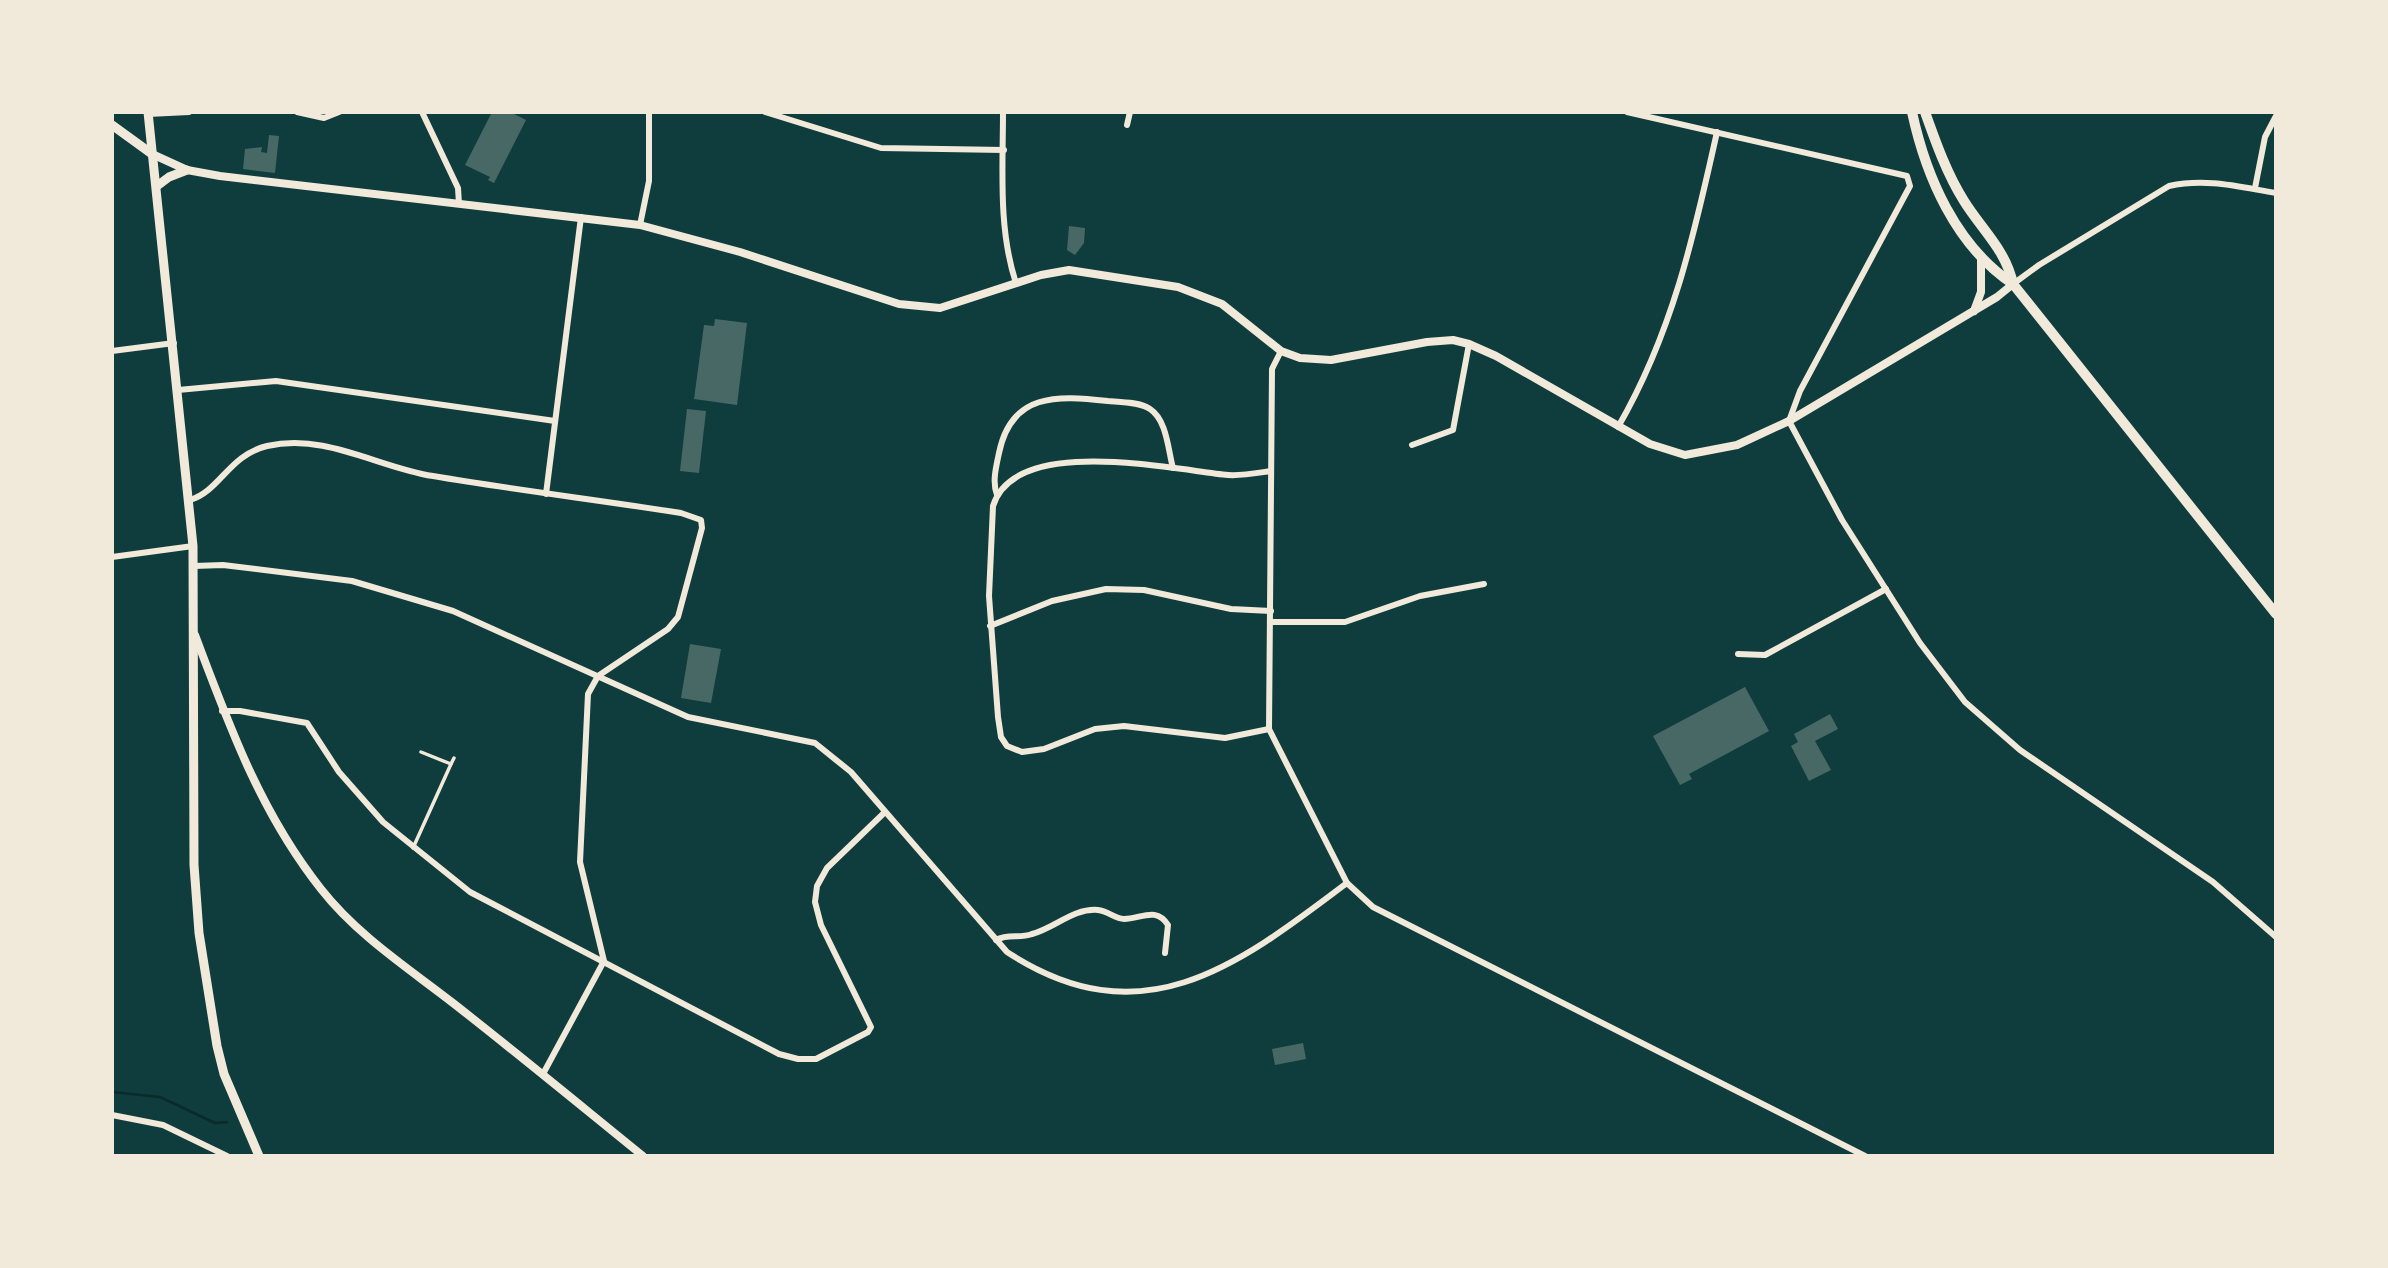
<svg xmlns="http://www.w3.org/2000/svg" width="2388" height="1268" font-family="Ubuntu,sans-serif">
	<style>
		.lines { fill: none; stroke-linecap: round; stroke-linejoin: round }
		.stream { stroke: #0a2a2b; stroke-width: 2.5 }
		.building { fill: #486865 }
		.service { stroke: #f1e9da; stroke-width: 3.5 }
		.minor { stroke: #f1e9da; stroke-width: 6 }
		.tertiary { stroke: #f1e9da; stroke-width: 8 }
		.secondary { stroke: #f1e9da; stroke-width: 9 }
		.primary { stroke: #f1e9da; stroke-width: 10 }
	</style>
	<rect width="100%" height="100%" fill="#0f3d3e"/>
	<g class="lines">
		<path class="stream" d="M112,1092L160,1097L215,1123L227,1122"/>
	</g>
	<g class="building">
		<path d="M492,112H510L526,120L494,183L488,180L490,177L465,165Z"/>
		<path d="M269,135L279,136L275,173L243,169L245,149L262,147L261,152L267,153Z"/>
		<path d="M1069,226L1085,228L1084,243L1075,255L1067,250Z"/>
		<path d="M715,319L747,323L737,405L694,399L704,325L714,326Z"/>
		<path d="M687,409L706,411L699,473L680,471Z"/>
		<path d="M690,644L721,649L711,703L681,698Z"/>
		<path d="M1745,687L1769,731L1689,774L1692,779L1680,785L1653,736Z"/>
		<path d="M1830,714L1838,729L1815,741L1831,770L1809,781L1791,746L1798,742L1794,734Z"/>
		<path d="M1303,1043L1306,1059L1275,1065L1272,1049Z"/>
	</g>
	<g class="lines">
		<g class="service">
			<path d="M421,752L451,764L454,758"/>
			<path d="M413,848L451,764"/>
		</g>
		<g class="minor">
			<path d="M297,112L324,118L339,112"/>
			<path d="M422,112L458,188L459,204"/>
			<path d="M765,112L881,148L1004,150"/>
			<path d="M1003,112C1003,168 998,229 1016,283"/>
			<path d="M1627,112L1907,176L1910,186L1800,391L1789,421L1842,520L1920,643L1965,702L2020,750L2213,882L2276,937"/>
			<path d="M148,114L189,112"/>
			<path d="M1127,125L1130,112"/>
			<path d="M2255,188L2265,137L2276,116"/>
			<path d="M640,225L649,181V112"/>
			<path d="M2013,284L2039,265L2169,186C2207,178 2239,187 2276,193"/>
			<path d="M112,351L174,343"/>
			<path d="M1281,351L1272,369L1269,729L1347,883L1373,907L1865,1156"/>
			<path d="M178,390L276,381L555,421"/>
			<path d="M1618,427C1672,334 1694,236 1717,132"/>
			<path d="M1412,445L1453,430L1469,344"/>
			<path d="M546,494L581,217"/>
			<path d="M997,495C992,482 996,467 999,453C1011,393 1057,395 1108,401C1120,402 1140,402 1150,409C1167,420 1168,450 1173,468"/>
			<path d="M190,500C220,491 229,455 267,446C327,433 376,467 433,476C515,490 599,500 681,513L701,520L702,528L678,617L668,629L598,676L588,694L580,862L604,961L543,1074"/>
			<path d="M112,557L193,546"/>
			<path d="M194,566L223,565L352,581L453,611L688,717L815,743L851,772L1007,952C1142,1040 1237,966 1347,883"/>
			<path d="M1270,622H1345L1420,596L1484,584"/>
			<path d="M990,626L1052,601L1106,589L1144,590L1231,609L1271,611"/>
			<path d="M1738,654L1765,655L1886,589"/>
			<path d="M222,711H240L307,723L339,772L383,822L470,892L779,1054L798,1059H816L868,1032L871,1027L821,925L815,902L817,886L827,868L885,812"/>
			<path d="M1269,729L1225,738L1124,726L1095,729L1044,749L1022,752L1007,746L1001,737L998,717L989,596L993,506C1015,434 1174,470 1228,475C1242,476 1257,473 1271,471"/>
			<path d="M996,940C1009,933 1019,939 1032,934C1055,928 1073,908 1098,910C1108,911 1115,919 1124,919C1141,919 1156,906 1168,925L1165,953"/>
			<path d="M112,1115L163,1125L227,1156"/>
		</g>
		<g class="tertiary">
			<path d="M152,154L187,170L220,176L640,225L740,252L899,304L940,308L1041,275L1069,270L1178,287L1222,304L1281,351L1300,358L1331,360L1427,342L1453,340L1469,344L1496,356L1650,444L1685,455L1737,445L1789,421L1997,297L2013,284"/>
			<path d="M1974,311L1981,292V258"/>
			<path d="M195,635C229,725 260,812 321,889C357,935 408,968 453,1003C517,1053 580,1105 643,1156"/>
		</g>
		<g class="secondary">
			<path d="M148,112L193,546L194,865L199,933L217,1046L224,1074L259,1156"/>
			<path d="M112,125L152,154"/>
			<path d="M157,186L169,177L187,170"/>
		</g>
		<g class="primary">
			<path d="M1912,112C1926,177 1956,246 2013,284L2276,614"/>
			<path d="M1925,112C1936,143 1947,174 1964,201C1982,230 2006,250 2013,284"/>
		</g>
	</g>
	<rect width="2388" height="1268" fill="none" stroke="#f1e9da" stroke-width="228"/>
</svg>
